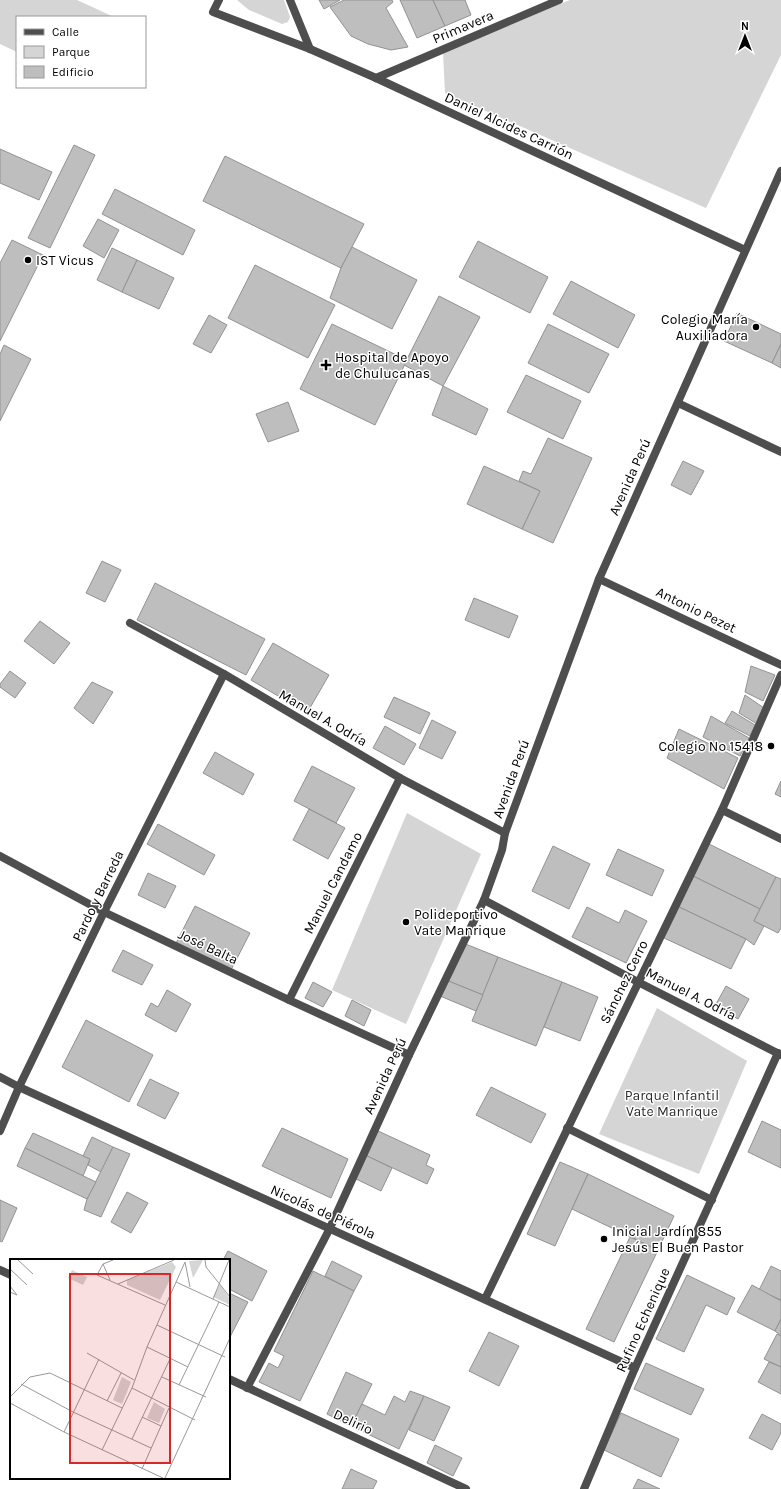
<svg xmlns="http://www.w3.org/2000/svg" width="781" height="1489" font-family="Karla,sans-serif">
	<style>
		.green { fill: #d5d5d5 }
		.building { fill: #bebebe; stroke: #929292 }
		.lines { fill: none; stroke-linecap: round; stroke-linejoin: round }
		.minor { stroke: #4e4e4e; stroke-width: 8 }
		.poi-dot { fill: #000; stroke: #fff; stroke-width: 1.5 }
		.labels { text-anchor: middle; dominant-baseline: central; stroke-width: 3; stroke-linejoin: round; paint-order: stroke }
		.street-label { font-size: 14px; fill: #000; stroke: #fff }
		.poi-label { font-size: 14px; fill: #000; stroke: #fff; text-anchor: start }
		.park-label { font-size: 14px; fill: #2c2c2c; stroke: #fff }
		.inset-road { fill: none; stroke: #999; stroke-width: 1 }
		.view { fill: #d62828; fill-opacity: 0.15; stroke: #d62828; stroke-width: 2 }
		.inset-edge { fill: none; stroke: #000; stroke-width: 2 }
	</style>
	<rect width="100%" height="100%" fill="#fff"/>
	<g class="green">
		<path d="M0,0H77L114,17H17V52L0,44Z"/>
		<path d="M237,0H284L290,17L288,22L282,24L249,10Z"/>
		<path d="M570,0H781V55L706,208L445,93L443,53Z"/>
		<path d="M407,813L481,854L406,1024L332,990Z"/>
		<path d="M657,1008L747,1061L699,1174L599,1134Z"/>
	</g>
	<g class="building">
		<path d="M319,0H340L324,9Z"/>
		<path d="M344,0H392L393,2L386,8L408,47L391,50L368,44L351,36L330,7Z"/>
		<path d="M400,0H433L445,26L417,38Z"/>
		<path d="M433,0H465L471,15L445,26Z"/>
		<path d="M74,145L95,155L50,248L28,238Z"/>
		<path d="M0,149L52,172L39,200L0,183Z"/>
		<path d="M225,156L364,224L341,268L203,201Z"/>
		<path d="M115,189L195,230L183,255L102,214Z"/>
		<path d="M98,219L119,230L104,258L83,246Z"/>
		<path d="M12,240L43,255L0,341V263Z"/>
		<path d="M478,241L548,277L530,313L459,277Z"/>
		<path d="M352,247L417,280L392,329L330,298L341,268Z"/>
		<path d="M112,248L137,260L122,292L97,280Z"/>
		<path d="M137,260L174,278L159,309L122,292Z"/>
		<path d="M255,265L335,305L308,358L228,318Z"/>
		<path d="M571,281L635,315L618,348L553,314Z"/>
		<path d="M439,296L480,317L443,386L404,365Z"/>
		<path d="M737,313L781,334V344L772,363L724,341Z"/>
		<path d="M209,315L227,325L211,353L193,344Z"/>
		<path d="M332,324L407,360L375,425L300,389Z"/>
		<path d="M548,324L609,354L589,393L528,363Z"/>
		<path d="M781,344V368L772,363Z"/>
		<path d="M4,345L31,359L0,421V354Z"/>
		<path d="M526,375L581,401L563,439L507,412Z"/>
		<path d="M443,386L488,409L476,435L432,415Z"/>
		<path d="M288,402L299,431L268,442L256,414Z"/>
		<path d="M548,438L592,458L553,543L522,529L540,491L519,481L523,471L531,474Z"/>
		<path d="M683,461L704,471L691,495L671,485Z"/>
		<path d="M484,466L540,491L522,529L467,504Z"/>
		<path d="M102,561L121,570L105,602L86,593Z"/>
		<path d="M155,583L265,639L246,675L137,620Z"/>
		<path d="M474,598L518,616L509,638L465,620Z"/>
		<path d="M40,621L70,643L54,664L24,641Z"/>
		<path d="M273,643L329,675L307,713L251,680Z"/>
		<path d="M751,666L775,675L763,701L745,692Z"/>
		<path d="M10,671L26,683L15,698L0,687V684Z"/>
		<path d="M92,682L113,692L93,724L74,708Z"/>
		<path d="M745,695L764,708L757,724L739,713Z"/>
		<path d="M394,697L430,713L420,734L384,717Z"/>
		<path d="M732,711L755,725L750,736L725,723Z"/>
		<path d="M711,716L749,738L740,756L703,737Z"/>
		<path d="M432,720L456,732L442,759L419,748Z"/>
		<path d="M385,726L416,744L404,765L373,748Z"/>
		<path d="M679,729L738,758L724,789L667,758Z"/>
		<path d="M215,752L254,774L243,795L203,773Z"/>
		<path d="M312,766L355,788L336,823L294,801Z"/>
		<path d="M781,781V797L775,794Z"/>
		<path d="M309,809L345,828L328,859L293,840Z"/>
		<path d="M158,824L215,855L204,875L147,844Z"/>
		<path d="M709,844L776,877L760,909L693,876Z"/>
		<path d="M553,846L590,864L569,909L532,891Z"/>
		<path d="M618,849L664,870L652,896L606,875Z"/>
		<path d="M148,873L176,886L165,908L138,895Z"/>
		<path d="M693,876L760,909L754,921L764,926L754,945L746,939L679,907Z"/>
		<path d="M776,877L781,879V928L778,933L754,921Z"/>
		<path d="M195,906L250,933L230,972L175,945Z"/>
		<path d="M587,907L619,923L625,910L647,921L626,963L572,937Z"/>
		<path d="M679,907L746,939L731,969L664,938Z"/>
		<path d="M463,943L498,957L483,995L446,980Z"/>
		<path d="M123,950L153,965L142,985L112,971Z"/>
		<path d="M498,957L562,982L536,1046L472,1021Z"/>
		<path d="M446,980L483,995L476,1011L440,996Z"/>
		<path d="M313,982L332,992L323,1007L305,998Z"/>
		<path d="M562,982L598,997L580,1041L544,1027Z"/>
		<path d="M726,986L749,999L738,1019L715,1006Z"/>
		<path d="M167,990L191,1004L176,1032L145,1015L151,1003L158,1007Z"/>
		<path d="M352,1000L371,1010L364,1026L345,1016Z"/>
		<path d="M86,1020L153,1055L129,1102L62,1067Z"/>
		<path d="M150,1079L179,1093L165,1119L137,1105Z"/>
		<path d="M491,1087L546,1114L531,1143L476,1115Z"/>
		<path d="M762,1121L781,1130V1168L748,1152Z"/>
		<path d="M282,1128L348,1159L331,1198L262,1166Z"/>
		<path d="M376,1130L430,1155L426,1165L434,1169L427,1184L365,1155Z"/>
		<path d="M33,1133L90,1159L83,1176L25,1148Z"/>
		<path d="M92,1137L113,1147L101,1172L88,1165L90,1159L83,1156Z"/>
		<path d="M113,1147L130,1154L101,1217L84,1210L87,1199Z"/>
		<path d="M25,1148L96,1182L87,1199L17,1166Z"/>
		<path d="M365,1155L392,1168L381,1191L354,1178Z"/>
		<path d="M560,1162L588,1174L555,1246L527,1234Z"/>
		<path d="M588,1174L674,1216L658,1250L572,1209Z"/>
		<path d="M127,1192L148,1203L131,1233L111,1222Z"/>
		<path d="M0,1200L17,1208L2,1242L0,1241Z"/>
		<path d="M630,1237L658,1250L614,1342L586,1329Z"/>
		<path d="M228,1251L267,1271L252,1301L229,1289V1260H223Z"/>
		<path d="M332,1261L362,1276L354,1291L325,1276Z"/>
		<path d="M771,1266L781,1271V1300L759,1290Z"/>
		<path d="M313,1271L354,1291L300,1401L259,1382L269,1363L278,1368L284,1356L274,1351Z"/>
		<path d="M687,1275L735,1298L727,1315L706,1305L684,1352L656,1339Z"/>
		<path d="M752,1285L781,1301V1319L775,1331L737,1312Z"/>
		<path d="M229,1293L248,1302L229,1339Z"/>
		<path d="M781,1319V1336L775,1331Z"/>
		<path d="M489,1332L519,1346L499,1386L469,1371Z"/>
		<path d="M777,1334L781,1336V1367L764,1359Z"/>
		<path d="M769,1362L781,1367V1394L758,1382Z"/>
		<path d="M646,1363L704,1389L691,1415L634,1389Z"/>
		<path d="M346,1372L372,1384L351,1426L327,1414Z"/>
		<path d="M410,1391L424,1396L399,1449L351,1426L362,1404L385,1415L394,1396L405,1402Z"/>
		<path d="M424,1396L450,1407L434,1441L409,1430Z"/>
		<path d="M621,1413L679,1439L661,1477L604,1450Z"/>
		<path d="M762,1414L781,1424V1433L772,1450L749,1438Z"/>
		<path d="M435,1445L462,1458L453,1476L427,1463Z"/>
		<path d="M351,1469L377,1481L373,1489H342Z"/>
		<path d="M638,1479L660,1489H633Z"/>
	</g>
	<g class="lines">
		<g class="minor">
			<path d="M219,0L213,12L310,49L376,78L745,250"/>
			<path d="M290,0L310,49"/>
			<path d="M376,78L559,0"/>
			<path d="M678,403L781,452"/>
			<path d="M599,579L781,665"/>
			<path d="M130,623L224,674L400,778L505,833"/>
			<path d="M722,810L781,839"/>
			<path d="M0,856L104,912L289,1000L409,1055"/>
			<path d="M484,900L638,982L781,1055"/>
			<path d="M289,1000L400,778"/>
			<path d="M0,1077L19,1087L635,1368"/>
			<path d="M567,1128L712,1200"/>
			<path d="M0,1131L19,1087L104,912L224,674"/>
			<path d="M0,1270L11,1275"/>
			<path d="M485,1299L722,810L781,675"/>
			<path d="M229,1379L466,1489"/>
			<path d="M247,1388L329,1230L409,1055L484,900L502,850L505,833L599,579L781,171"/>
			<path d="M584,1489L635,1368L778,1053"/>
		</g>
	</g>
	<g class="poi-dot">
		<circle cx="28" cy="260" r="4"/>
		<circle cx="756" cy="327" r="4"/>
		<path d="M324 359h4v4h4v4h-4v4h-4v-4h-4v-4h4z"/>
		<circle cx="771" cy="746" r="4"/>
		<circle cx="406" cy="922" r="4"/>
		<circle cx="604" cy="1239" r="4"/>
	</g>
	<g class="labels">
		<g class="street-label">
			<text transform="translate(463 27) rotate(-23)">Primavera</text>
			<text transform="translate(509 126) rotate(25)">Daniel Alcides Carrión</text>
			<text transform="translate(630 477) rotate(-66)">Avenida Perú</text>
			<text transform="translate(696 610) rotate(26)">Antonio Pezet</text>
			<text transform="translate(323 718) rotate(30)">Manuel A. Odría</text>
			<text transform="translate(511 779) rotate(-70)">Avenida Perú</text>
			<text transform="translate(333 883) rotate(-63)">Manuel Candamo</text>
			<text transform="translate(98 896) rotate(-64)">Pardo y Barreda</text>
			<text transform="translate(208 947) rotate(25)">José Balta</text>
			<text transform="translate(624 982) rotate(-64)">Sánchez Cerro</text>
			<text transform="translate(691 994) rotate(27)">Manuel A. Odría</text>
			<text transform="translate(385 1076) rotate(-65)">Avenida Perú</text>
			<text transform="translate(323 1212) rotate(24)">Nicolás de Piérola</text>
			<text transform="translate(643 1320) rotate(-66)">Rufino Echenique</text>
			<text transform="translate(353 1422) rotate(25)">Delirio</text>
		</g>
		<g class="poi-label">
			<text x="36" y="260">IST Vicus</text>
			<text x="748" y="319" text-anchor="end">Colegio María<tspan x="748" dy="16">Auxiliadora</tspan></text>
			<text x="335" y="357">Hospital de Apoyo<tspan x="335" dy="16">de Chulucanas</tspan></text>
			<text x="763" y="746" text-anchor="end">Colegio Nº 15418</text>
			<text x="414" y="914">Polideportivo<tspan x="414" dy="16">Vate Manrique</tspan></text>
			<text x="612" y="1231">Inicial Jardín 855<tspan x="612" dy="16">Jesús El Buen Pastor</tspan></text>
		</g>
		<g class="park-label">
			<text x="672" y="1095">Parque Infantil<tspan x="672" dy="16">Vate Manrique</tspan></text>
		</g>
	</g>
	<g transform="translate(10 1259)">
		<rect width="220" height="220" fill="#fff"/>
		<path d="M193,1L183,19L179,2ZM162,3L166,8L150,41L117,26V21ZM62,11L77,18L73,26L58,19ZM210,25L220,40V46L203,38ZM112,118L121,123L112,145L103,141ZM144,143L155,150L149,164L137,159Z" fill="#d5d5d5"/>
		<path class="inset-road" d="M8,1L23,15M103,1L93,5L87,16L155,46M195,1L196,8L220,38M175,3L180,28M93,5L100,21M0,10L17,26M166,23L220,48M108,25L164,1M0,27L7,36L0,33M203,40L219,1M147,66L215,98M137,88L178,108M77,94L124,121M152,118L196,138M11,125L63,153L141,189M169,126L209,43M122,129L185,161M0,138L20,118L40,114L112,149M97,142L111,114M0,144L54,173L153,219M132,158L151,167M54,173L89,100M122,180L160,100M92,191L122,129L137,88L175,3M132,210L159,149M155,219L220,79"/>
		<path class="view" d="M60,15H160V204H60Z"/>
		<rect width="220" height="220" class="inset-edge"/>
	</g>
	<rect x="16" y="16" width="130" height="72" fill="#ffffff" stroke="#999999"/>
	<rect x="24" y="29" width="20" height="6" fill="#4e4e4e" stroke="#999999"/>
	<text x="52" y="36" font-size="12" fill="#000000">Calle</text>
	<rect x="24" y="46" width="20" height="12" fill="#d5d5d5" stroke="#999999"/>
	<text x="52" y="56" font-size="12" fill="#000000">Parque</text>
	<rect x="24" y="66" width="20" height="12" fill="#bebebe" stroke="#999999"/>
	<text x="52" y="76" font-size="12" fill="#000000">Edificio</text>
	<g transform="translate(745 36)" stroke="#ffffff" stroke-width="3" paint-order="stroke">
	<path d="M0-3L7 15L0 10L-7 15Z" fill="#000000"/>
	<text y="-6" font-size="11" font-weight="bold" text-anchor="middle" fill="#000000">N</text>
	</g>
</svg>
